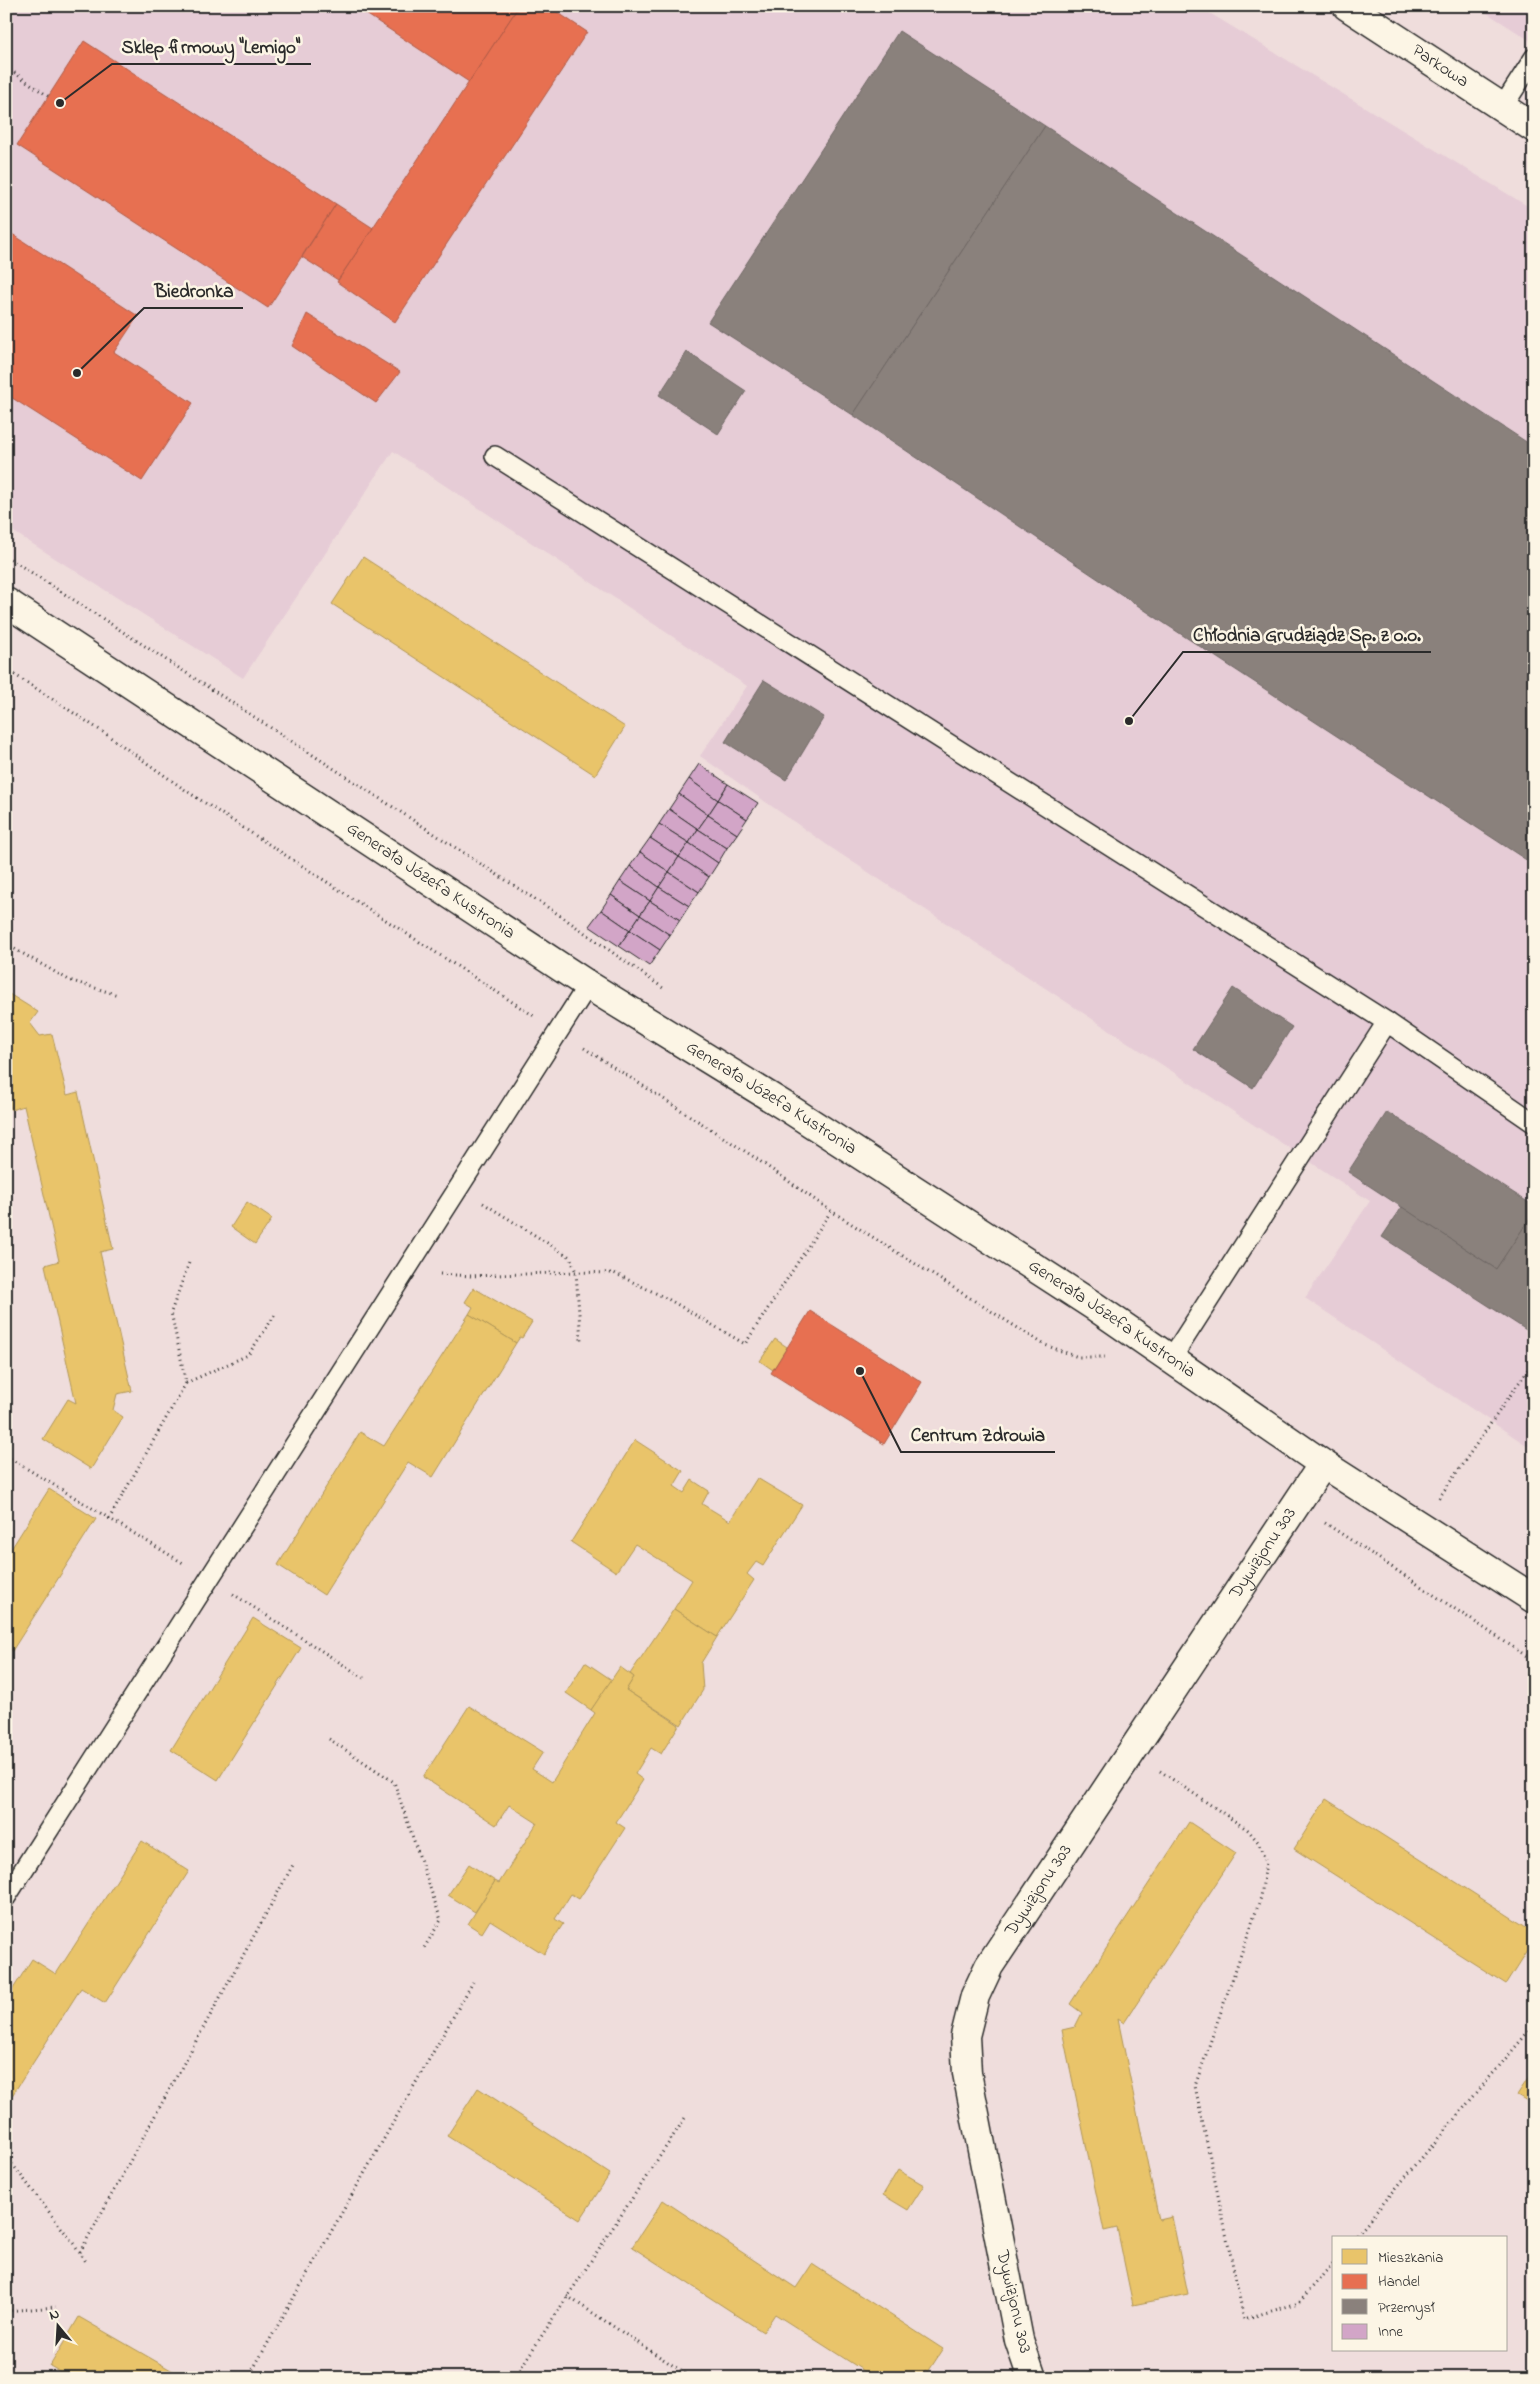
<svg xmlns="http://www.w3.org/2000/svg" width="1540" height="2384" font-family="'Indie Flower',sans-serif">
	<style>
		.built { fill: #e6ccd6 }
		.homes { fill: #e9c46a; stroke: #b09657 }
		.shops { fill: #e76f51; stroke: #af5b46 }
		.industry { fill: #8a817c; stroke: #6e6764 }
		.building { fill: #d2a5c7; stroke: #2b2b2b }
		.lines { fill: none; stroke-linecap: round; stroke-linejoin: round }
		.service-casing { stroke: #2b2b2b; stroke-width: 22 }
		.minor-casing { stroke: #2b2b2b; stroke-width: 31 }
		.path { stroke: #2b2b2b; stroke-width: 3; stroke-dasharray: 1 4; stroke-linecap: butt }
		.service { stroke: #fcf5e5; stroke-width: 19 }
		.minor { stroke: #fcf5e5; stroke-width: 28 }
		.labels { text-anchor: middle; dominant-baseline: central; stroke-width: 5; stroke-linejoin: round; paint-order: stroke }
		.street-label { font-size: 18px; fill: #2b2b2b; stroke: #fcf5e5 }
		.leader { fill: none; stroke: #2b2b2b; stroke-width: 2 }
		.callout-dot { fill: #2b2b2b; stroke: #fcf5e5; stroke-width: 2 }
		.callout-label { font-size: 19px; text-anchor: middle; font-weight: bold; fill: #2b2b2b; stroke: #fcf5e5; stroke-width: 5; stroke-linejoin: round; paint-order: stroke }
	</style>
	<rect width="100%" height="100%" fill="#efdddc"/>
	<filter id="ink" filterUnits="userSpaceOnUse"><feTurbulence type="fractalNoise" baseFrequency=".02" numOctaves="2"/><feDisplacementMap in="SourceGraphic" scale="10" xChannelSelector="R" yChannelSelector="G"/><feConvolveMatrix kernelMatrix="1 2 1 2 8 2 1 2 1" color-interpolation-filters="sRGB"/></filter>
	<g filter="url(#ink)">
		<g class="built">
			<path d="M6,6H1198L1534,210V1450L1305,1298L1370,1201L833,849L700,756L747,686L393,451L243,678L6,527Z"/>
			<path d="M1476,6H1534V43Z"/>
		</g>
		<g class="homes">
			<path d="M363,557L625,727L595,775L332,604Z"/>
			<path d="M6,992L38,1012L30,1023L40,1036L52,1034L67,1095L78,1092L113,1249L100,1252L132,1391L117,1394L113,1410L123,1417L91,1469L43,1439L68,1399L76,1403L45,1265L59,1261L24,1106L11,1110L6,1088V1061L9,1060L6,1058Z"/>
			<path d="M247,1202L272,1219L255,1244L231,1227Z"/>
			<path d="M474,1288L532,1322L522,1338L520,1337L516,1343L469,1314L473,1307L465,1302Z"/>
			<path d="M469,1314L516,1343L433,1477L408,1462L324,1595L278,1565L360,1432L384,1446Z"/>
			<path d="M775,1339L787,1347L773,1370L760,1361Z"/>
			<path d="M635,1440L683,1471L674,1486L684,1493L692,1480L709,1491L702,1504L730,1521L757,1478L802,1505L763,1566L756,1562L747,1574L754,1580L717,1637L674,1609L692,1580L635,1544L616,1572L571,1542Z"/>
			<path d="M49,1489L96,1519L12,1651L6,1647V1557Z"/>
			<path d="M674,1609L717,1637L701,1663L703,1690L681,1725L626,1690L634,1677L630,1674Z"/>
			<path d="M253,1618L301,1648L218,1780L171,1750Z"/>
			<path d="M585,1662L612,1680L591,1710L566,1693Z"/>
			<path d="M620,1667L634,1677L626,1690L679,1725L661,1754L651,1748L635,1774L643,1780L616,1822L625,1828L579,1899L571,1894L555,1919L563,1924L544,1954L490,1920L482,1933L468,1924L495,1881L499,1883L537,1823L509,1805L496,1825L423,1777L469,1706L543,1752L532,1769L552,1782L595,1713L591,1710Z"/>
			<path d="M1326,1799L1534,1932V1940L1506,1984L1294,1849Z"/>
			<path d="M1189,1822L1236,1853L1124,2023L1118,2019L1159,2220L1172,2217L1188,2294L1133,2305L1117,2228L1104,2231L1062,2030L1075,2027L1082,2013L1070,2004Z"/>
			<path d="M142,1841L189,1871L105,2003L81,1988L6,2105V2000L32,1959L56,1974Z"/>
			<path d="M469,1864L495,1881L475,1912L448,1895Z"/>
			<path d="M1534,2071V2106L1517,2096Z"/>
			<path d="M478,2088L610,2174L580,2220L447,2136Z"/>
			<path d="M898,2170L924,2185L908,2210L883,2195Z"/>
			<path d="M663,2200L796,2288L812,2264L943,2349L928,2372L925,2370L920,2378H875L775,2314L763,2332L632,2247Z"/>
			<path d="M79,2317L185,2378H71L50,2366Z"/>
		</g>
		<g class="shops">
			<path d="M354,6H519L469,82Z"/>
			<path d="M519,6H548L587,32L395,322L337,282Z"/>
			<path d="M84,41L336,204L268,308L17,145Z"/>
			<path d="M336,204L373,228L338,280L302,257Z"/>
			<path d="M6,230L138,316L114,352L193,403L142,481L6,394Z"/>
			<path d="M307,314L400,372L376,403L292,346Z"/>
			<path d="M810,1311L922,1382L884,1444L771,1373Z"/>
		</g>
		<g class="industry">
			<path d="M899,31L1045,126L853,415L708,322Z"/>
			<path d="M1045,126L1534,447V865L1164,623L853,415Z"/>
			<path d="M687,352L746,391L718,434L659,395Z"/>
			<path d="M764,680L824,717L786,780L725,742Z"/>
			<path d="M1233,988L1292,1027L1253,1088L1193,1049Z"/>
			<path d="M1387,1112L1534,1206V1212L1496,1269L1348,1172Z"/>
			<path d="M1402,1207L1496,1269L1534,1212V1335L1382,1237Z"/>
		</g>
		<g class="building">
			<path d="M699,764L728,784L718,800L689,779Z"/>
			<path d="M689,779L718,800L708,815L679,794Z"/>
			<path d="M728,784L758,803L747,819L718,800Z"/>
			<path d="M679,794L708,815L698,829L669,809Z"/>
			<path d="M718,800L747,819L737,834L708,815Z"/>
			<path d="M669,809L698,829L689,843L659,824Z"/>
			<path d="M708,815L737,834L727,848L698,829Z"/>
			<path d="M659,824L689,843L679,857L650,838Z"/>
			<path d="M698,829L727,848L718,863L689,843Z"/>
			<path d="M650,838L679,857L669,872L640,852Z"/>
			<path d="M689,843L718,863L709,877L679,857Z"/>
			<path d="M640,852L669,872L659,887L630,866Z"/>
			<path d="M679,857L709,877L699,892L669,872Z"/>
			<path d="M630,866L659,887L650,901L620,881Z"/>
			<path d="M669,872L699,892L689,906L659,887Z"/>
			<path d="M620,881L650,901L640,915L611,895Z"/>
			<path d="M659,887L689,906L680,920L650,901Z"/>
			<path d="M611,895L640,915L630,930L601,910Z"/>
			<path d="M650,901L680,920L670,935L640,915Z"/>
			<path d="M601,910L630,930L619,946L589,926Z"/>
			<path d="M640,915L670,935L660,950L630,930Z"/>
			<path d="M630,930L660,950L649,966L619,946Z"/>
		</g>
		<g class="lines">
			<defs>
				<g id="service">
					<path d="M1502,108L1534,58"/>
					<path d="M495,456L1387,1022L1534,1123"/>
					<path d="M1171,1359L1387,1022"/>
					<path d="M6,1897L588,985"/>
				</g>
				<g id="minor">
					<path id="s1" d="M1347,6L1534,128"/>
					<path id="s2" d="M6,602L588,985L788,1108L1094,1306L1323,1464L1534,1599"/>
					<path id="s3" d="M1032,2378L1019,2340L967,2073L965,2036L975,1996L989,1966L1323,1464"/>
				</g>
			</defs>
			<use href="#service" class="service-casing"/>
			<use href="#minor" class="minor-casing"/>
			<g class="path">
				<path d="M6,67L48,96"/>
				<path d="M6,556L561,916L663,988"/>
				<path d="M6,669L103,732L188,792L534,1016"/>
				<path d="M6,944L69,980L118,995"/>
				<path d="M584,1048L754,1157L831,1211L1045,1345L1078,1357H1105"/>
				<path d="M483,1203L570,1257L576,1272L581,1341"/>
				<path d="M440,1274L471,1276L576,1272L614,1273L668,1299L745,1344L831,1211"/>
				<path d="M186,1383L248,1355L277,1312"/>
				<path d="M6,1456L183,1563"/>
				<path d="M1439,1498L1534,1361"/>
				<path d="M109,1519L186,1383L171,1312L190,1260"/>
				<path d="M1325,1523L1534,1661"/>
				<path d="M233,1594L364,1678"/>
				<path d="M329,1739L394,1782L441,1920L424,1948"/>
				<path d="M1160,1771L1248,1830L1258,1842L1266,1862L1261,1897L1195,2086L1244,2319L1299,2303L1334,2262"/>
				<path d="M6,2156L80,2252L86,2264"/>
				<path d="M1354,2238L1534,2025"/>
				<path d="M80,2252L294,1863"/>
				<path d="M567,2296L692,2378"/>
				<path d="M6,2311L56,2307"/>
				<path d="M248,2378L473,1982"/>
				<path d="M514,2378L685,2118"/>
				<path d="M776,2378L788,2375L786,2378"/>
			</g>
			<use href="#service" class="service"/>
			<use href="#minor" class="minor"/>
		</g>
	</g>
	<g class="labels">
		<g class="street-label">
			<text stroke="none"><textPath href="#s1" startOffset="111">Parkowa</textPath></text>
			<text stroke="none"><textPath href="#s2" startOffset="508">Generała Józefa Kustronia</textPath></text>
			<text stroke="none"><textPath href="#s2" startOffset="912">Generała Józefa Kustronia</textPath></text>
			<text stroke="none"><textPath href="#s2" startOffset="1318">Generała Józefa Kustronia</textPath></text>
			<text stroke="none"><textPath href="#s3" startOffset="919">Dywizjonu 303</textPath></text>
			<text stroke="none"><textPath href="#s3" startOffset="514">Dywizjonu 303</textPath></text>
			<text transform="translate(1013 2302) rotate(77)">Dywizjonu 303</text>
		</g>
	</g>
	<path class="leader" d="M60 103L112 64H311M77 373L144 308H243M1129 721L1183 652H1431M860 1371L901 1452H1055"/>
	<g class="callout-dot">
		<circle cx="60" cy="103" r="5"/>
		<circle cx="77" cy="373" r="5"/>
		<circle cx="1129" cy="721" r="5"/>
		<circle cx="860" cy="1371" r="5"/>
	</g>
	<g class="callout-label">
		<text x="211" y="53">Sklep firmowy "Lemigo"</text>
		<text x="194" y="297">Biedronka</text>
		<text x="1307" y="641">Chłodnia Grudziądz Sp. z o.o.</text>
		<text x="978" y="1441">Centrum Zdrowia</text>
	</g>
	<rect width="1540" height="2384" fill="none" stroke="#fcf5e5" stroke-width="25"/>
	<rect x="12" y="12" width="1515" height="2359" fill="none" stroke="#2b2b2b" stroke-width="2" filter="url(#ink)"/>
	<rect x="1332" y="2236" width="175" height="115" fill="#fcf5e5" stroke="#a8a49b"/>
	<rect x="1342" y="2249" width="25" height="15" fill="#e9c46a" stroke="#a8a49b"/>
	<text x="1378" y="2262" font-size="15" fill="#2b2b2b">Mieszkania</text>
	<rect x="1342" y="2274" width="25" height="15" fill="#e76f51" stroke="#a8a49b"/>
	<text x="1378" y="2286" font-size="15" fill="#2b2b2b">Handel</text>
	<rect x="1342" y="2299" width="25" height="15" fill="#8a817c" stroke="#a8a49b"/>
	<text x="1378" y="2312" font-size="15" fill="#2b2b2b">Przemysł</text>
	<rect x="1342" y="2324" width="25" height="15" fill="#d2a5c7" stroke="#a8a49b"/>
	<text x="1378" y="2336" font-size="15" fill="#2b2b2b">Inne</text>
	<g transform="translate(58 2326) rotate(342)" stroke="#fcf5e5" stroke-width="4" paint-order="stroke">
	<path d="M0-4L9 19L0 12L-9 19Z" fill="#2b2b2b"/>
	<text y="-8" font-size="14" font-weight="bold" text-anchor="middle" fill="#2b2b2b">N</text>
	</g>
</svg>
